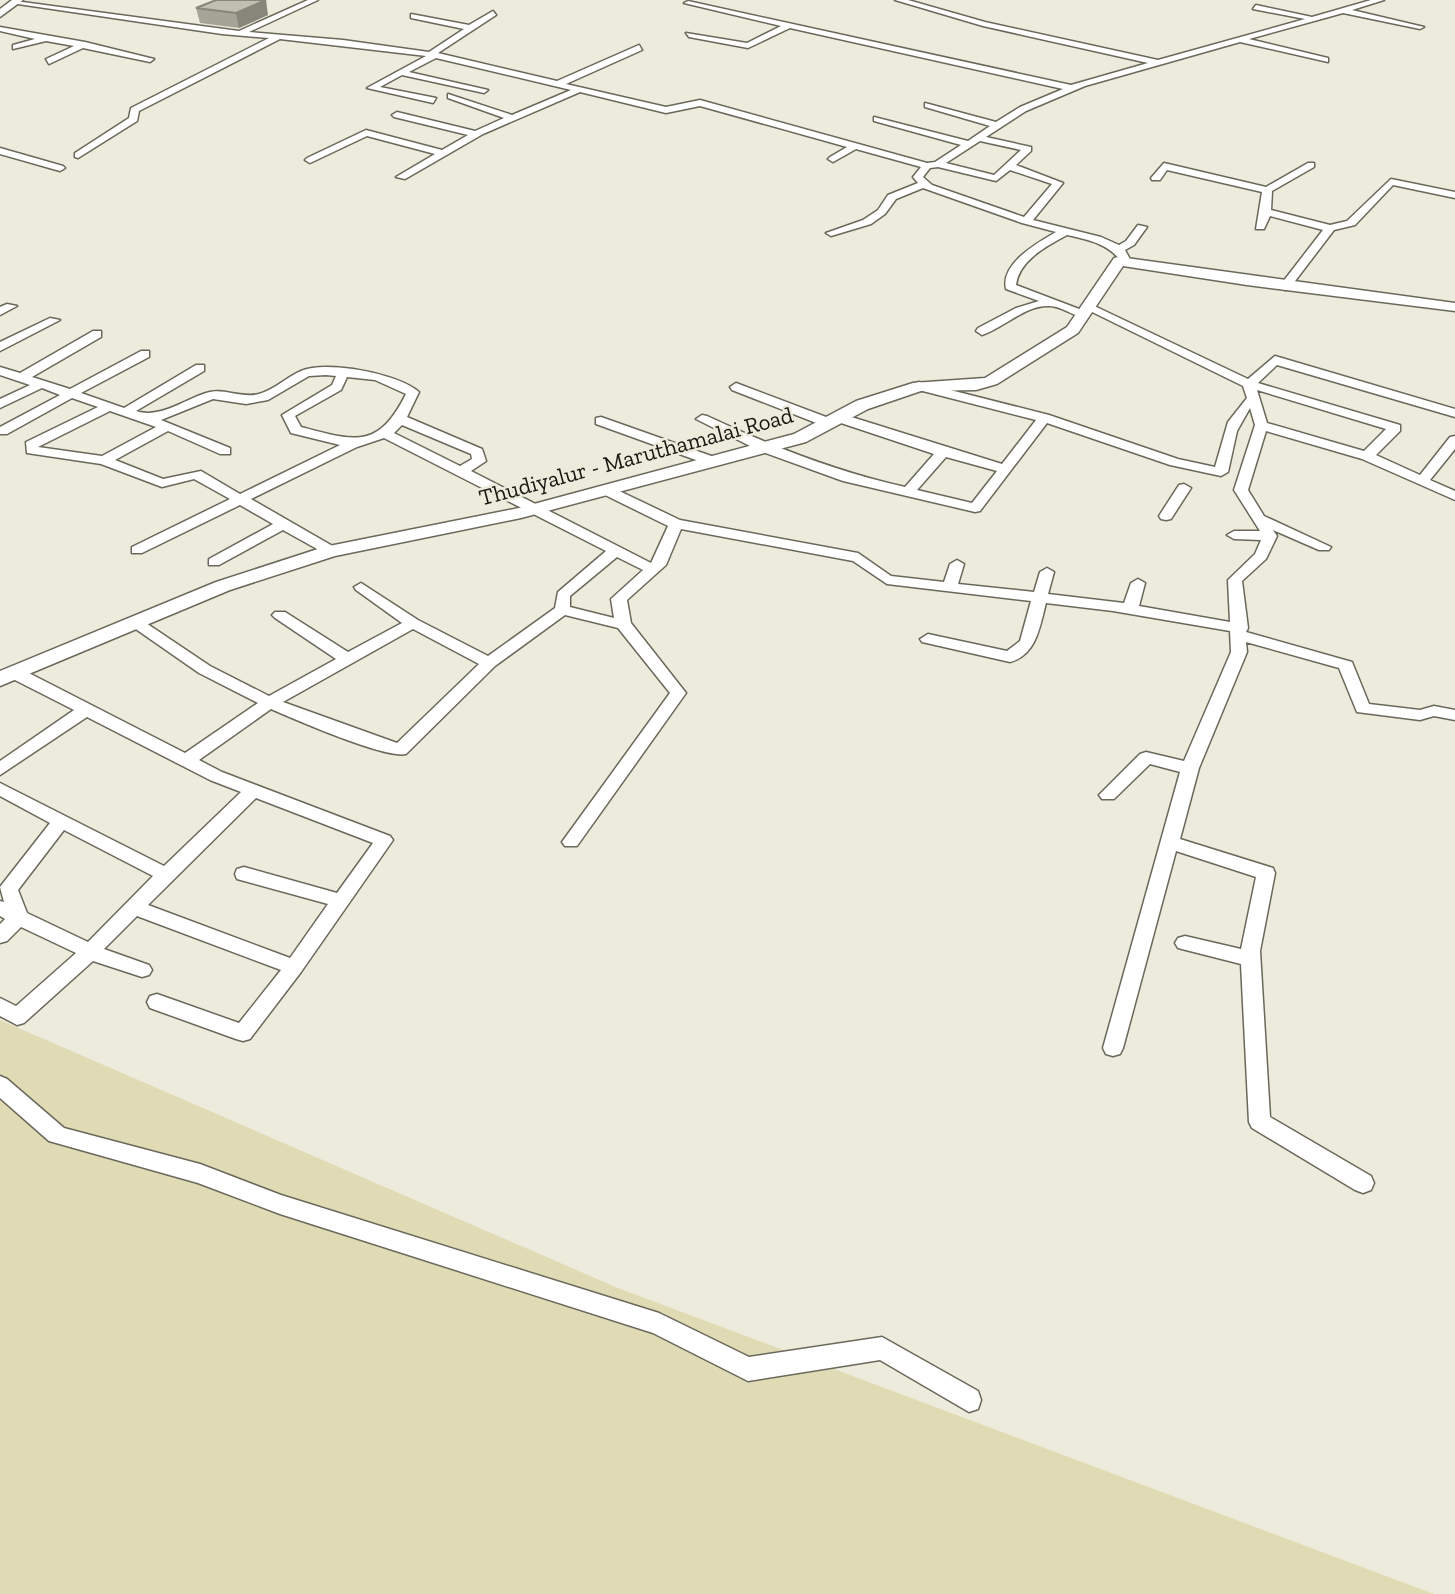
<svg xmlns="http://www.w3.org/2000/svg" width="1455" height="1594" font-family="'Zilla Slab',serif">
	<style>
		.green { fill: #e0dbb4 }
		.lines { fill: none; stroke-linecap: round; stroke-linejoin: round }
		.minor-casing { stroke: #6a685b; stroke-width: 3 }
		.major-casing { stroke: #6a685b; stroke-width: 3 }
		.minor { fill: #fff; fill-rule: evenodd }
		.major { fill: #fff; fill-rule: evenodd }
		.wall { fill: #a6a497 }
		.shaded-wall { fill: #87867b }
		.building { fill: #c1bfb0; stroke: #87867b; stroke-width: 2 }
		.labels { text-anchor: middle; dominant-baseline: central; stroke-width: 5; stroke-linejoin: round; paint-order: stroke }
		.far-street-label { font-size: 23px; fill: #171711; stroke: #edebdc }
	</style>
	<rect width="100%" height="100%" fill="#edebdc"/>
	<path class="green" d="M0,1020L618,1288L1434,1594H0Z"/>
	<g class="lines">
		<defs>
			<g id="minor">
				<path d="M308,0H318L249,32L343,40L429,52L464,29L411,18V14L469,25L493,11L496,15L438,53L557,81L639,45L642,50L566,84L666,107L700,100L927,163L935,162L961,145L874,121V117L968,141L990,126L925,107V103L996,122L1020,107L1063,89L790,28L748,48L689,37L686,33L747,43L781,26L684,3L688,1L1071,85L1148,63L983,26L895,0H908L985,22L1158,60L1305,19L1253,9L1256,5L1312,17L1371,0H1384L1352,10L1424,27L1420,29L1343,13L1249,39L1328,58V62L1240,42L1085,86L1026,111L986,137L1031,147V151L1016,165L1063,183L1033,220L1101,237L1119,245L1126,241L1138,225L1147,227L1134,245L1125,250L1131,261L1130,263H1122C1110,244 1089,240 1067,235C1047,246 1019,260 1016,285L1087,312V316C1073,318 1063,306 1049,306C1025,305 1004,328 982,335L976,331L978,328L1016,308L1039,301L1006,289C1000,264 1037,243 1056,232L1022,223L923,188L896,199L885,214L871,224L831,236L826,233L863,220L878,210L888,195L918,183L913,177L921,167L856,149L833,162L828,159L830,157L847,147L700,106L666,113L580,92L483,134L405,179L396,177L435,154L367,136L310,163L305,160L307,158L366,130L442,150L468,135L394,117L392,115L397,112L475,131L504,118L448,98V94L512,115L571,90L436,58L409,72L488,90L484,93L402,75L380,87L436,98L433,103L367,88L426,56L280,39L139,111L137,121L78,158L75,157V153L129,118L131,108L269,38L222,34L11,3L15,1L239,31ZM980,141L1021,150L994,175L946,163ZM938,167L996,181L1010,170L1052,184L1024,217L932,185L923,177L930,168Z"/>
				<path d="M0,27L85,42L154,59L150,62L83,48L49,64L46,59L74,46L46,41L13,49V45L35,39L0,31Z"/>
				<path d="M0,148L63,166L65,168L60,171L0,154Z"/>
				<path d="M1164,163L1266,187L1308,163H1314V167L1272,191L1271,210L1330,225L1347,221L1391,179L1455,192V198L1393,185L1355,225L1334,230L1289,289L1285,290L1279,287L1323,230L1270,216L1264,229H1256L1262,192L1167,170L1160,180H1152L1151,178Z"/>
				<path d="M1088,303L1248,379L1275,356L1455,409V417L1277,365L1258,383L1400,425V431L1376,455L1420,475L1450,437L1455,436V449L1430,480L1455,491V500L1362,459L1266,431L1248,490L1264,516L1331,547L1329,550H1319L1273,530L1277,536L1266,559L1242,581L1248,628L1246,632L1352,662L1369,704L1420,710L1434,706L1455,710V720L1434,716L1420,720L1357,712L1339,668L1246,642L1247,652L1199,768L1180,839L1273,868L1275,873L1260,951L1270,1117L1371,1176L1374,1183L1371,1190L1363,1193L1355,1190L1252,1128L1249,1122L1241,964L1178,948L1175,943L1178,938L1185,936L1241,949L1256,877L1176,851L1123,1048L1120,1054L1113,1056L1106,1054L1103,1048L1180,772L1150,764L1114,799H1102L1099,795L1140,754L1146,752L1184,761L1231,652L1230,631L1113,611L1046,603C1040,625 1037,655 1010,662L922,642L920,639L928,634L1007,651L1020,641L1031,601L887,584L853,561L681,529L666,565L627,600L631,623L686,693L577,846H565L562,842L670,693L618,628L565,615L495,666L406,754C386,759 294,719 271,709L199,760L222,772L390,836L393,840L301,972L250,1039L243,1041L236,1039L150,1008L147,1002L150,996L157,994L239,1023L281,970L137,916L104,949L149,965L152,970L149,975L142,977L93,961L24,1023L17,1025L0,1016V998L16,1006L76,953L21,927L7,941L0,943V924L5,919L0,916V901L4,902L0,887L50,823L0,796V783L164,866L241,792L210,780L87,717L0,775V761L74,710L9,677L7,673L9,669H21L185,753L258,703L199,673L130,625L127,622L130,619H140L210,666L269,696L336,659L275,618L272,615L275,612H285L348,652L402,623L356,590L354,587L361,583L418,620L488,656L555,608L558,592L606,551L384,438L357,447L251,499L336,548V554H326L283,530L219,565H209V559L273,524L240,505L142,553H132V547L230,499L194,479L162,487L101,464L27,453L26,442L98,407L72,398L7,434H0V427L60,395L42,388L0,408V399L30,385L0,375V367L20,373L93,331H101V337L32,377L70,389L141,351H149V357L81,393L124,408L196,365H204V371L136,411C159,419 184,400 206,393C223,387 241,399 259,394C274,390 287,377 301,371C327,360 399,374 419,392L407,417L482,449L486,461L471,471L651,563L668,526L601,493V487H611L680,520L858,553L891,576L944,582L950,564L957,560L964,564L958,584L1034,592L1040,572L1047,568L1054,572L1048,594L1124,603L1131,583L1138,579L1145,583L1139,606L1230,622L1228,580L1255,554L1261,540L1234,539L1227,535L1234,531H1260L1234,490L1255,425L1250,408L1237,431L1228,472L1221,476L1170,465L1047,423L980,511L975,512L843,481L760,451L696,419L702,415L707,416C771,446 835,471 905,487L934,454L835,421V415H845L1002,464L1036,420L915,389V383L919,382L1049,415L1178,459L1215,467L1228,422L1247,398L1243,386L1084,308L1082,306ZM326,375L336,376L332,385L282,415L291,433L340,445L240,494L201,471L163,479L115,460L168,431L220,454H230V448L161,420L213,399L246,404L268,400L309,376ZM347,377L375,380L406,394C378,450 355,441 301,427L295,416L341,390ZM1257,390L1386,429L1364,451L1267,423ZM110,411L156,427L102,456L38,447ZM402,425L471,454L472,459L460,466L394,433ZM946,457L997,471L972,503L917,490ZM617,557L643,570L611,599L614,618L570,607V596ZM413,629L479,664L397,743L283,702ZM256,798L373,843L337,893L244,867L237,869L235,874L237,879L328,904L290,958L148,905ZM64,830L153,876L88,942L27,913L18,890Z"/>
				<path d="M7,304L17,306L0,315V307Z"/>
				<path d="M50,318L60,320L0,351V342Z"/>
				<path d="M736,383L834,420L835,423L829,427L824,426L732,390L730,387Z"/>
				<path d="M601,417L717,458L719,461L712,465L707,464L596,424V418Z"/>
				<path d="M1184,484L1191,488L1171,519L1166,520L1161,519L1159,516L1179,485Z"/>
				<path d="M0,1076L7,1079L64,1128L200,1164L281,1195L659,1313L749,1357L882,1337L978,1391L981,1400L978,1409L969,1412L880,1360L748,1381L653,1333L280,1214L198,1183L49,1141L0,1098Z"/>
			</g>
			<g id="major">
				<path d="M12,0H23L0,17V9Z"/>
				<path d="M1119,257L1455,303V311L1247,285L1123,266L1078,333L997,384L976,390L921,391L868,409L806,442L521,518L335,556L230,590L0,686V671L216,582L324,547L519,508L794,434L856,401L913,383L985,378L1067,327L1114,258Z"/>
			</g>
		</defs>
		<use href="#minor" class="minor-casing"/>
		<use href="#major" class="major-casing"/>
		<use href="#minor" class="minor"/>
		<use href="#major" class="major"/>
	</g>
	<path class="wall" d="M196,8L268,15L239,28L200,23Z"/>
	<path class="shaded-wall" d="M266,0L268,15L239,28L236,13Z"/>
	<path class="building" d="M216,0H266L236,13L196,8Z"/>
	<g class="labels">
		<g class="far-street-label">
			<text transform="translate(636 456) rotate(-15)">Thudiyalur - Maruthamalai Road</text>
		</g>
	</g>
</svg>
